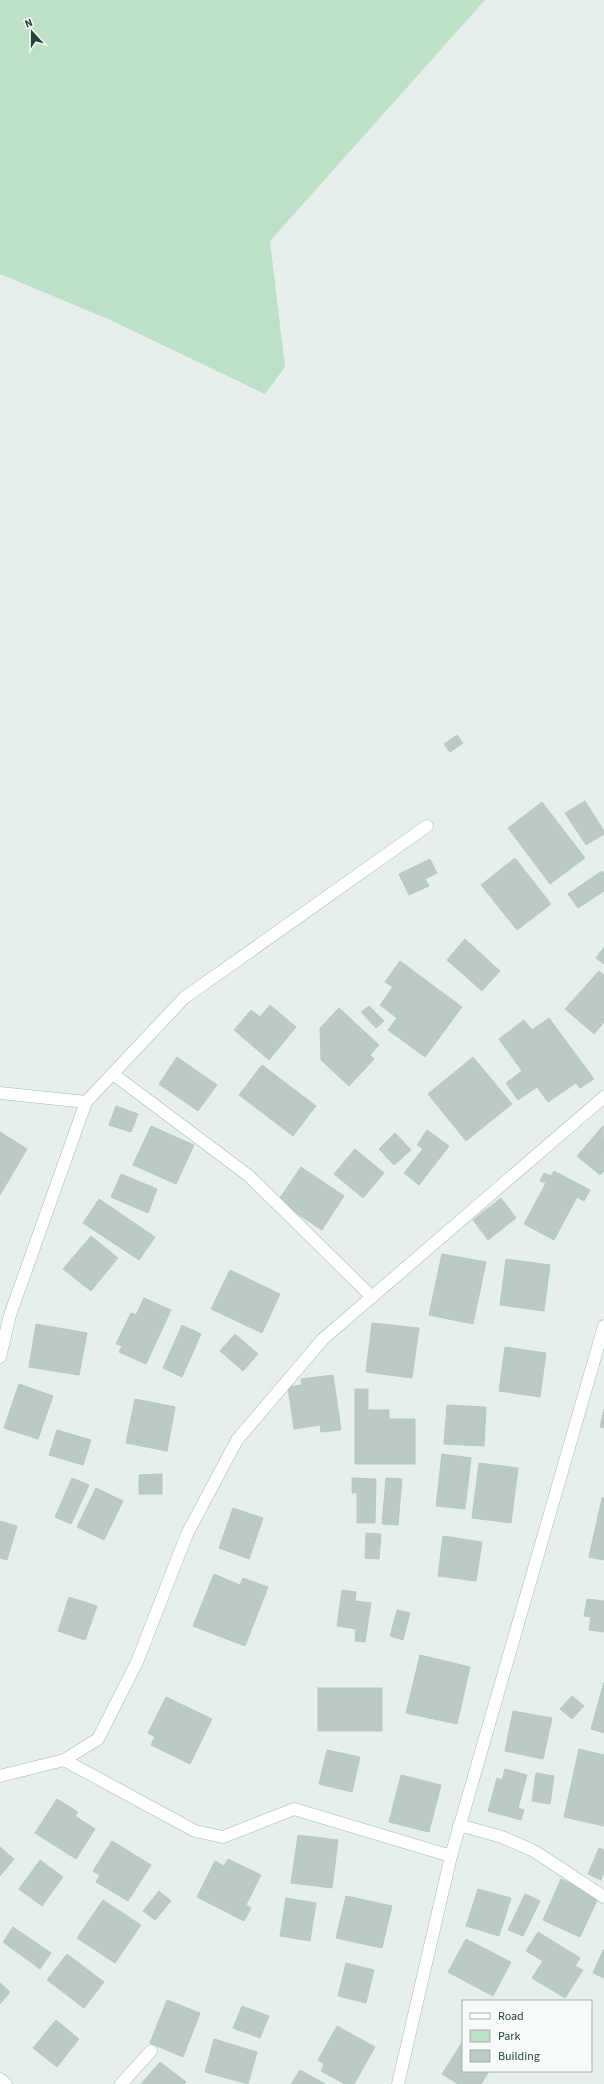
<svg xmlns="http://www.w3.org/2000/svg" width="604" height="2084" font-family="'Source Sans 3',sans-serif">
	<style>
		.green { fill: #bfe0c8 }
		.building { fill: #bbcac4; stroke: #b8c9c2 }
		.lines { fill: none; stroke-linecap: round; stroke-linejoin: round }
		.lane-casing { stroke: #a8b8b2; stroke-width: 13 }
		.street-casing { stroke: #a8b8b2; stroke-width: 13 }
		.lane { stroke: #fff; stroke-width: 12 }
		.street { stroke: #fff; stroke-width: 12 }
	</style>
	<rect width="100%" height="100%" fill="#e6efeb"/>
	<path class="green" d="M0,0H485L270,241L285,367L265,394L108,319L0,274Z"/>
	<g class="building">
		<path d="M457,735L463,743L450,752L444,744Z"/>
		<path d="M585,801L604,831V834L586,845L565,813Z"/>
		<path d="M542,802L585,858L550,884L508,828Z"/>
		<path d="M515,858L551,904L517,930L481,885Z"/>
		<path d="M430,859L437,873L425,879L429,886L409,895L399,874Z"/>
		<path d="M602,871L604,874V891L578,908L568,894Z"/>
		<path d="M465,939L500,971L482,991L447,960Z"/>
		<path d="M604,947V964L596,958Z"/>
		<path d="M400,961L462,1007L425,1057L388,1030L397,1018L380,1005L393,987L385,982Z"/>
		<path d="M599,971L604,975V1022L594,1034L565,1009Z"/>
		<path d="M270,1005L296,1027L269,1060L234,1030L251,1010L260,1017Z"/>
		<path d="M369,1006L384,1021L376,1028L361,1012Z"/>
		<path d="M339,1008L379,1045L370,1055L374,1059L349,1086L321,1060L320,1028Z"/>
		<path d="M549,1018L594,1079L580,1088L576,1083L548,1102L537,1087L518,1100L506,1083L522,1071L499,1039L524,1020L532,1030Z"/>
		<path d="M177,1057L217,1085L198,1111L159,1084Z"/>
		<path d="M473,1057L512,1104L466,1141L428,1094Z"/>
		<path d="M262,1065L316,1106L293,1136L239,1095Z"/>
		<path d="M116,1106L138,1114L131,1132L109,1125Z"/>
		<path d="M151,1126L194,1145L176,1184L133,1165Z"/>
		<path d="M603,1126L604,1171L600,1175L577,1156Z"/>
		<path d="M427,1130L449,1146L419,1185L404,1173L423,1149L417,1145Z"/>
		<path d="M0,1132L27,1149L0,1195Z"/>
		<path d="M395,1133L411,1150L394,1165L379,1149Z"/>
		<path d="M355,1149L384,1173L363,1198L334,1174Z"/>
		<path d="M301,1167L344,1196L322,1230L278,1201Z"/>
		<path d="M554,1171L590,1190L584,1201L577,1197L554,1240L524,1224L546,1183L540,1181L544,1173L551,1176Z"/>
		<path d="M121,1174L157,1189L148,1213L111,1197Z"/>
		<path d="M501,1198L516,1218L488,1240L473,1220Z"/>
		<path d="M99,1199L155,1237L139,1260L83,1223Z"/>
		<path d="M91,1236L118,1258L91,1291L63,1269Z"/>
		<path d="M442,1254L486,1262L473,1324L429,1315Z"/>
		<path d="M506,1259L550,1265L544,1311L500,1305Z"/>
		<path d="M230,1270L280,1294L262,1333L211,1309Z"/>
		<path d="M144,1298L171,1310L146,1364L119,1352L122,1346L116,1344L131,1313L136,1315Z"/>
		<path d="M372,1323L419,1328L412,1378L366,1372Z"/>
		<path d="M36,1324L87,1333L79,1375L29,1367Z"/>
		<path d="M182,1325L201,1334L182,1377L163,1368Z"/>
		<path d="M235,1334L258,1354L243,1371L220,1351Z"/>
		<path d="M505,1347L546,1353L540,1397L499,1391Z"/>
		<path d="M333,1375L341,1430L321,1432L320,1425L294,1429L288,1387L302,1385L301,1379Z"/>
		<path d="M19,1384L53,1396L38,1439L4,1428Z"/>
		<path d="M355,1389H368V1410H389V1419H415V1464H355Z"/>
		<path d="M135,1399L175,1407L167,1451L126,1443Z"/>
		<path d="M447,1405L486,1407L484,1446L444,1444Z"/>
		<path d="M604,1409V1428L600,1427Z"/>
		<path d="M57,1430L91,1440L83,1465L49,1455Z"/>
		<path d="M442,1454L471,1458L465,1509L436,1506Z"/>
		<path d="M479,1463L518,1468L511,1523L472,1518Z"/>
		<path d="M162,1474V1494H139V1475Z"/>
		<path d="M72,1478L89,1485L71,1524L55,1517Z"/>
		<path d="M352,1478L376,1479L375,1523H357V1493H352Z"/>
		<path d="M386,1478L402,1479L398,1525L382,1524Z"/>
		<path d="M96,1488L123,1501L104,1540L77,1527Z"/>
		<path d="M602,1498H604V1560L589,1557Z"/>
		<path d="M233,1508L263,1518L249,1559L219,1548Z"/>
		<path d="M0,1521L17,1526L7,1560L0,1558Z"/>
		<path d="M366,1533L381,1534L379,1559L365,1558Z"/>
		<path d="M443,1536L482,1542L476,1581L438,1576Z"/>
		<path d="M214,1574L240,1585L243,1578L268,1587L245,1646L193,1626Z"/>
		<path d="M342,1590L356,1592L355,1601L371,1603L365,1642L355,1641L356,1629L337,1626Z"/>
		<path d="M69,1597L97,1606L85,1640L58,1631Z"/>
		<path d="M587,1599L604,1601V1632L589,1630L591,1617L584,1616Z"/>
		<path d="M397,1610L410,1613L403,1640L390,1636Z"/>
		<path d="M420,1655L470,1667L457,1724L406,1713Z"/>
		<path d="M604,1682V1733L591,1729Z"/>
		<rect x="318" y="1688" width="64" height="43"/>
		<path d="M572,1696L584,1706L572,1719L560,1709Z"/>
		<path d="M166,1697L212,1719L190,1764L151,1745L155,1737L148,1733Z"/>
		<path d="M513,1711L552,1718L543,1759L505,1751Z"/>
		<path d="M579,1749L604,1755V1826L564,1817Z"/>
		<path d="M327,1750L360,1757L352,1792L319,1784Z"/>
		<path d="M505,1769L527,1775L518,1808L524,1810L521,1820L488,1811L497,1778L502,1780Z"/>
		<path d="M536,1773L554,1776L550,1804L532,1801Z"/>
		<path d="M401,1775L441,1785L429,1832L389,1822Z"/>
		<path d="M57,1799L78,1812L75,1816L95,1829L76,1859L35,1833Z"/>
		<path d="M298,1835L338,1840L332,1888L291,1883Z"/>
		<path d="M112,1841L151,1865L128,1901L96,1882L100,1875L93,1871Z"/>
		<path d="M0,1847L14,1859L0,1876Z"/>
		<path d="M599,1848L604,1850V1872L601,1880L588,1874Z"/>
		<path d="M228,1859L261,1875L246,1905L251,1908L244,1921L197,1897L215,1861L224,1866Z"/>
		<path d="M40,1860L63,1877L42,1906L19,1889Z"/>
		<path d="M561,1879L599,1896L580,1937L543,1920Z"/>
		<path d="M478,1889L511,1898L499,1936L466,1926Z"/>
		<path d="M159,1891L171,1901L155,1920L143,1911Z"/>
		<path d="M525,1894L540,1901L523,1936L508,1930Z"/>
		<path d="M346,1896L392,1906L382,1948L336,1938Z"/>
		<path d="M286,1898L316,1903L310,1941L280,1936Z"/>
		<path d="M103,1900L141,1925L115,1963L77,1938Z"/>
		<path d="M13,1927L51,1953L40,1969L3,1942Z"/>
		<path d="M538,1932L580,1958L575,1966L583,1970L565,1998L532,1978L543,1961L526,1951Z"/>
		<path d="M466,1939L511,1962L493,1996L448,1972Z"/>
		<path d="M603,1950H604V1978L593,1973Z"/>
		<path d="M67,1954L104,1982L84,2008L47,1980Z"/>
		<path d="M346,1963L374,1970L366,2003L338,1996Z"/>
		<path d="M0,1983L10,1992L0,2004Z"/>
		<path d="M167,2000L200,2013L183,2057L150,2043Z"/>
		<path d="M242,2006L269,2016L260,2038L233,2028Z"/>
		<path d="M56,2020L79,2039L57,2067L33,2048Z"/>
		<path d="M337,2026L375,2047L354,2084H345L321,2071L324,2064L318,2060Z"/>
		<path d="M214,2039L257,2052L248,2084L205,2072Z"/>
		<path d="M463,2041V2071H489L481,2084H458L442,2074Z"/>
		<path d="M160,2062L186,2082L184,2084H141Z"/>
		<path d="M300,2070L325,2084H291Z"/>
	</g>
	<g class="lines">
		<defs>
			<path id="lane" d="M459,1825L502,1837L534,1851L604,1897"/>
			<g id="street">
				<path d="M113,1074L249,1176L372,1297"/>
				<path d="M0,1093L86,1102"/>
				<path d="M0,1357L10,1315L86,1102L184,998L427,826"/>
				<path d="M64,1760L195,1831L223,1837L294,1809L451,1856"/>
				<path d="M0,1776L64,1760L98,1739L137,1662L187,1534L237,1440L323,1339L604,1097"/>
				<path d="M0,2079L6,2084"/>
				<path d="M121,2084L151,2051"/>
				<path d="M398,2084L451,1856L604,1326"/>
			</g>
		</defs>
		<use href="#lane" class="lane-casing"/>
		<use href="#street" class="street-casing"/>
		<use href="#lane" class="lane"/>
		<use href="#street" class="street"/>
	</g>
	<rect x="462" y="2000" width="130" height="72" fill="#f7fbf9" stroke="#a3b1ad"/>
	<rect x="470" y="2013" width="20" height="6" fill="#ffffff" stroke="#a3b1ad"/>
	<text x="498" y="2020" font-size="12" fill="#24423a">Road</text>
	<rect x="470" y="2030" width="20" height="12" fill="#bfe0c8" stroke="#a3b1ad"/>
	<text x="498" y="2040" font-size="12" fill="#24423a">Park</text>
	<rect x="470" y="2050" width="20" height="12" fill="#bbcac4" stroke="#a3b1ad"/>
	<text x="498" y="2060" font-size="12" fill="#24423a">Building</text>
	<g transform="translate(32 32) rotate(339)" stroke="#f7fbf9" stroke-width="3" paint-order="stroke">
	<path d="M0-3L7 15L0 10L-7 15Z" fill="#24423a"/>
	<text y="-6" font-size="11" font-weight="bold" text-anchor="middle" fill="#24423a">N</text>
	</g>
</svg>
